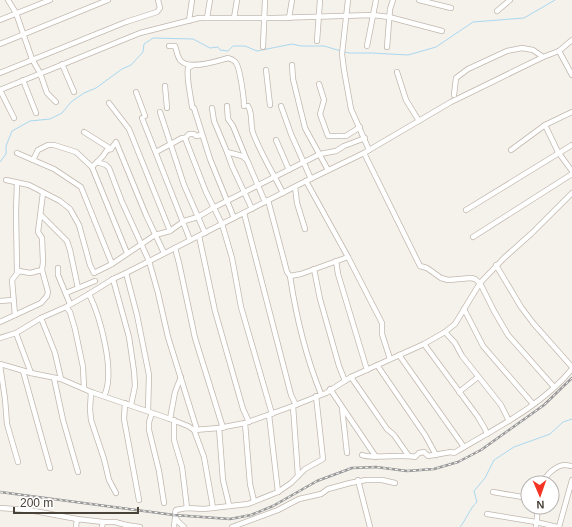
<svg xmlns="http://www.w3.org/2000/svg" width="572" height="527" font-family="Arial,sans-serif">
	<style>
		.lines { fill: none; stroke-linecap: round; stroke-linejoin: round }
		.stream { stroke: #aad8ef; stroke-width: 1 }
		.street-casing { stroke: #c1b8ae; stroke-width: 6 }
		.street { stroke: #fff; stroke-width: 4.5 }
		.rail-casing { stroke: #999; stroke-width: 2.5 }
		.rail { stroke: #fff; stroke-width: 1; stroke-dasharray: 3; stroke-linecap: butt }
	</style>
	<rect width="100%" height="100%" fill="#f5f1eb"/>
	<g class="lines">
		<g class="stream">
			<path d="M344,52L350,53H372L408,55L436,47L473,22L524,18L555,0"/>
			<path d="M0,162L6,154V146L12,131L30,121L50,119L62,113L71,102L84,93L96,88L122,69L131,65L143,52L144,44L153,38L193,39L210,48L218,47L220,50L228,51L233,46H245L257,51L292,44L301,46H324L341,51"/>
			<path d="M460,527C466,520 470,508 477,502L474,491L485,478L494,460L514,447L550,434L563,422L572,419"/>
		</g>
		<defs>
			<g id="street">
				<path d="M8,0L16,13L32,59L40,73L47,93L56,102"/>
				<path d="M348,0L342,54L344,70L351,109L369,150"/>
				<path d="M419,0L451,8"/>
				<path d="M497,11L510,0"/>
				<path d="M207,18L210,0"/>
				<path d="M234,18L237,0"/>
				<path d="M289,18L292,0"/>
				<path d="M0,20L50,0"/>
				<path d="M189,21L192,0"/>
				<path d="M317,41L320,0"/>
				<path d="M0,44L108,0"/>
				<path d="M169,46H175C177,51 177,57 181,61C190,70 217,61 228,58C231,59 235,60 236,63C240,68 244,98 244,106"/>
				<path d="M367,46L376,0"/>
				<path d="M263,47L265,0"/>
				<path d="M387,47L390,9L393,0"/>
				<path d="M559,51L572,75"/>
				<path d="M62,64L74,92"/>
				<path d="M292,65L293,79L305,128L328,170"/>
				<path d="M266,70L270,105"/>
				<path d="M397,72L406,100L419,121"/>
				<path d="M0,73L126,22L157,12L160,8L158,0"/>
				<path d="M23,80L36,113"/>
				<path d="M319,84L324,100L320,114L328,136H346L360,127"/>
				<path d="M165,86L167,108"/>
				<path d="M0,90L140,33L199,18H275L373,15L389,17L442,31"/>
				<path d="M0,90L14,118"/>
				<path d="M136,92L145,116"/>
				<path d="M454,95L456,78L468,69L507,51L522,48L533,50L543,57"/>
				<path d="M227,106L228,119L233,126L246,158"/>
				<path d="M248,106C253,114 250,124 253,133C261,154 273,173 283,193"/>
				<path d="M281,106L291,134L311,179"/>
				<path d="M192,107C191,96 186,78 188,68L193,65"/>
				<path d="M194,108L210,159L234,218"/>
				<path d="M212,108L214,121L227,152L242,156L247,160L265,202"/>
				<path d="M160,112L184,185L205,233"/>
				<path d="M142,118L190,240"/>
				<path d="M545,125L558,152L572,171"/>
				<path d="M84,132L111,149"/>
				<path d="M185,138L206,192L222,224L232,258L241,307L272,414"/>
				<path d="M276,140L289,170"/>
				<path d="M511,150L545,125L572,112"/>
				<path d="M156,152L182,138H185L189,134H194L196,136L202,135"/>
				<path d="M227,152L232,166L252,209"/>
				<path d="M17,153L33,160L38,150L48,145H54L76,152L92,167L103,156L107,150L111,149L116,142L146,215L164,253"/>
				<path d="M364,153L420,266L427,268L441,278L448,280L471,278L475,279L480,283L494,311L508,335L554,387"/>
				<path d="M33,160L54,169L81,187L112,264"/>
				<path d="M97,162L106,165L109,168L122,202L149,261L158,293L168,337L197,430"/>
				<path d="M92,167L127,253"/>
				<path d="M6,180L29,185L60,201L70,209L79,225L90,265L94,273L112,264L155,235L170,231L129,129L109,103"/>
				<path d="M306,181L348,257"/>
				<path d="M295,187L297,203L305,229"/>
				<path d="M268,200L287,272L290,276C296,316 306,357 321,394"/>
				<path d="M466,210L572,145"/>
				<path d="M244,213L291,395L296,405"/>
				<path d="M41,215L67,241L70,250L78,288"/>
				<path d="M170,231L184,221L198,217L213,208L320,154L336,151L344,146L365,138"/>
				<path d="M199,236L215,311L243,409L249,422"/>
				<path d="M473,237L572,174"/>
				<path d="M175,248L179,263L195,338L223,428"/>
				<path d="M336,261L338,274L367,370"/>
				<path d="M496,265L521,307L533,323L572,367"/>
				<path d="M58,268V275L70,304"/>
				<path d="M314,269L320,299L339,366L345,381"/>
				<path d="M17,272L16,212L17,183"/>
				<path d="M126,273L137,315L149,375L148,411"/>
				<path d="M290,276L301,274L348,257L382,323V334L390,359"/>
				<path d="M113,279L129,337L134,371L135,386L131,405"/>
				<path d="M66,293L95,281"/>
				<path d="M89,294C100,316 116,373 104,396"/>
				<path d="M0,301L13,300"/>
				<path d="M66,307L70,312L75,329L83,367L84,388"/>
				<path d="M464,309L483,346L533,404"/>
				<path d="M15,315L12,280L19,271L30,273L42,270"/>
				<path d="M41,318L55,353L61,379"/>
				<path d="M0,322L41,303L47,296L48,292L42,270L43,262L42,238L38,232L43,193"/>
				<path d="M445,332L455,343L462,356L501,405L509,421"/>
				<path d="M16,333L31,373"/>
				<path d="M0,338L16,333L41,318L66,307L89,294L113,279L126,273L306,181L364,153L451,102L543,57L559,51L572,40"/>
				<path d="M424,344L478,417L485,429L487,434"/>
				<path d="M399,355L464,447"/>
				<path d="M0,364L31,373L61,379L91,392L170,419L188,426L194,430L219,428L245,423L293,406L326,393L351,377L424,344L445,332L455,324L480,283L504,258L532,233L572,193"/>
				<path d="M0,365L5,399L7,424L18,462"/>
				<path d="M377,365L425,435L436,455"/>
				<path d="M23,371L50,468"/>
				<path d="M351,377L387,429L394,435L408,455"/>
				<path d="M54,378L63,420L78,472"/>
				<path d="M330,389L376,457"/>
				<path d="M91,392L90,409L91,420L104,459L109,480L116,493"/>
				<path d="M459,392L478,377"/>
				<path d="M125,403L124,419L139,500"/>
				<path d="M293,406L298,476"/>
				<path d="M342,408L347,453"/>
				<path d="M152,413L149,422V430L159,471L164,503"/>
				<path d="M269,415L278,492"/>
				<path d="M170,419L175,392L181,377"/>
				<path d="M174,420V440L182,467L187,508"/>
				<path d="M245,423L250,484L254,501"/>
				<path d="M219,428L223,480L229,505"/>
				<path d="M194,430L204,457L213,508"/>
				<path d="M362,455C370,459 402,454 415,457L419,453L424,452L428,456L451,452L454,453C494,429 542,406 572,369"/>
				<path d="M358,480L370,527"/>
				<path d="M543,483C545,475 557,465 565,465C568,465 570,466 572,466"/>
				<path d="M493,492L528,498"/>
				<path d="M0,508L29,510L77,519"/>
				<path d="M487,514L536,522L557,527"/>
				<path d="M76,527L77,519L103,522"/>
				<path d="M102,527L103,522H115L126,525"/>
				<path d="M126,527V525L140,527"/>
				<path d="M174,527L175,518"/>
				<path d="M184,527C178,522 173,517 176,510L187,508L204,509L248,504L278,492L291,483L305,469L323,459L316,396"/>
				<path d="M232,527L278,510L299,499L321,494L328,489L350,483L366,480H382L395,483"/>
				<path d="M536,527L538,507"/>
				<path d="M559,527L572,480"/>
			</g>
		</defs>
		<use href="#street" class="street-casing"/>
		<use href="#street" class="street"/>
		<defs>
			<path id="rail" d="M0,492L174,515L230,519L251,515L273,506L317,481L352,468L376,467L407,471L434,469L458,462L481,450L544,405L572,378"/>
		</defs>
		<use href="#rail" class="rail-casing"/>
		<use href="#rail" class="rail"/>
	</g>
	<g transform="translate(540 495) rotate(178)"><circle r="19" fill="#ffffff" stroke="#b6b3b0"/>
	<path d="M0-3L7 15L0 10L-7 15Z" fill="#f43324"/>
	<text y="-6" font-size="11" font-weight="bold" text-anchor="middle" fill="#494239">N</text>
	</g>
	<path d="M14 507v6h124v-6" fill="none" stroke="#494239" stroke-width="2"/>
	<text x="20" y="507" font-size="12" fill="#494239" stroke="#ffffff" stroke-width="3" paint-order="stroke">200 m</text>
</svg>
